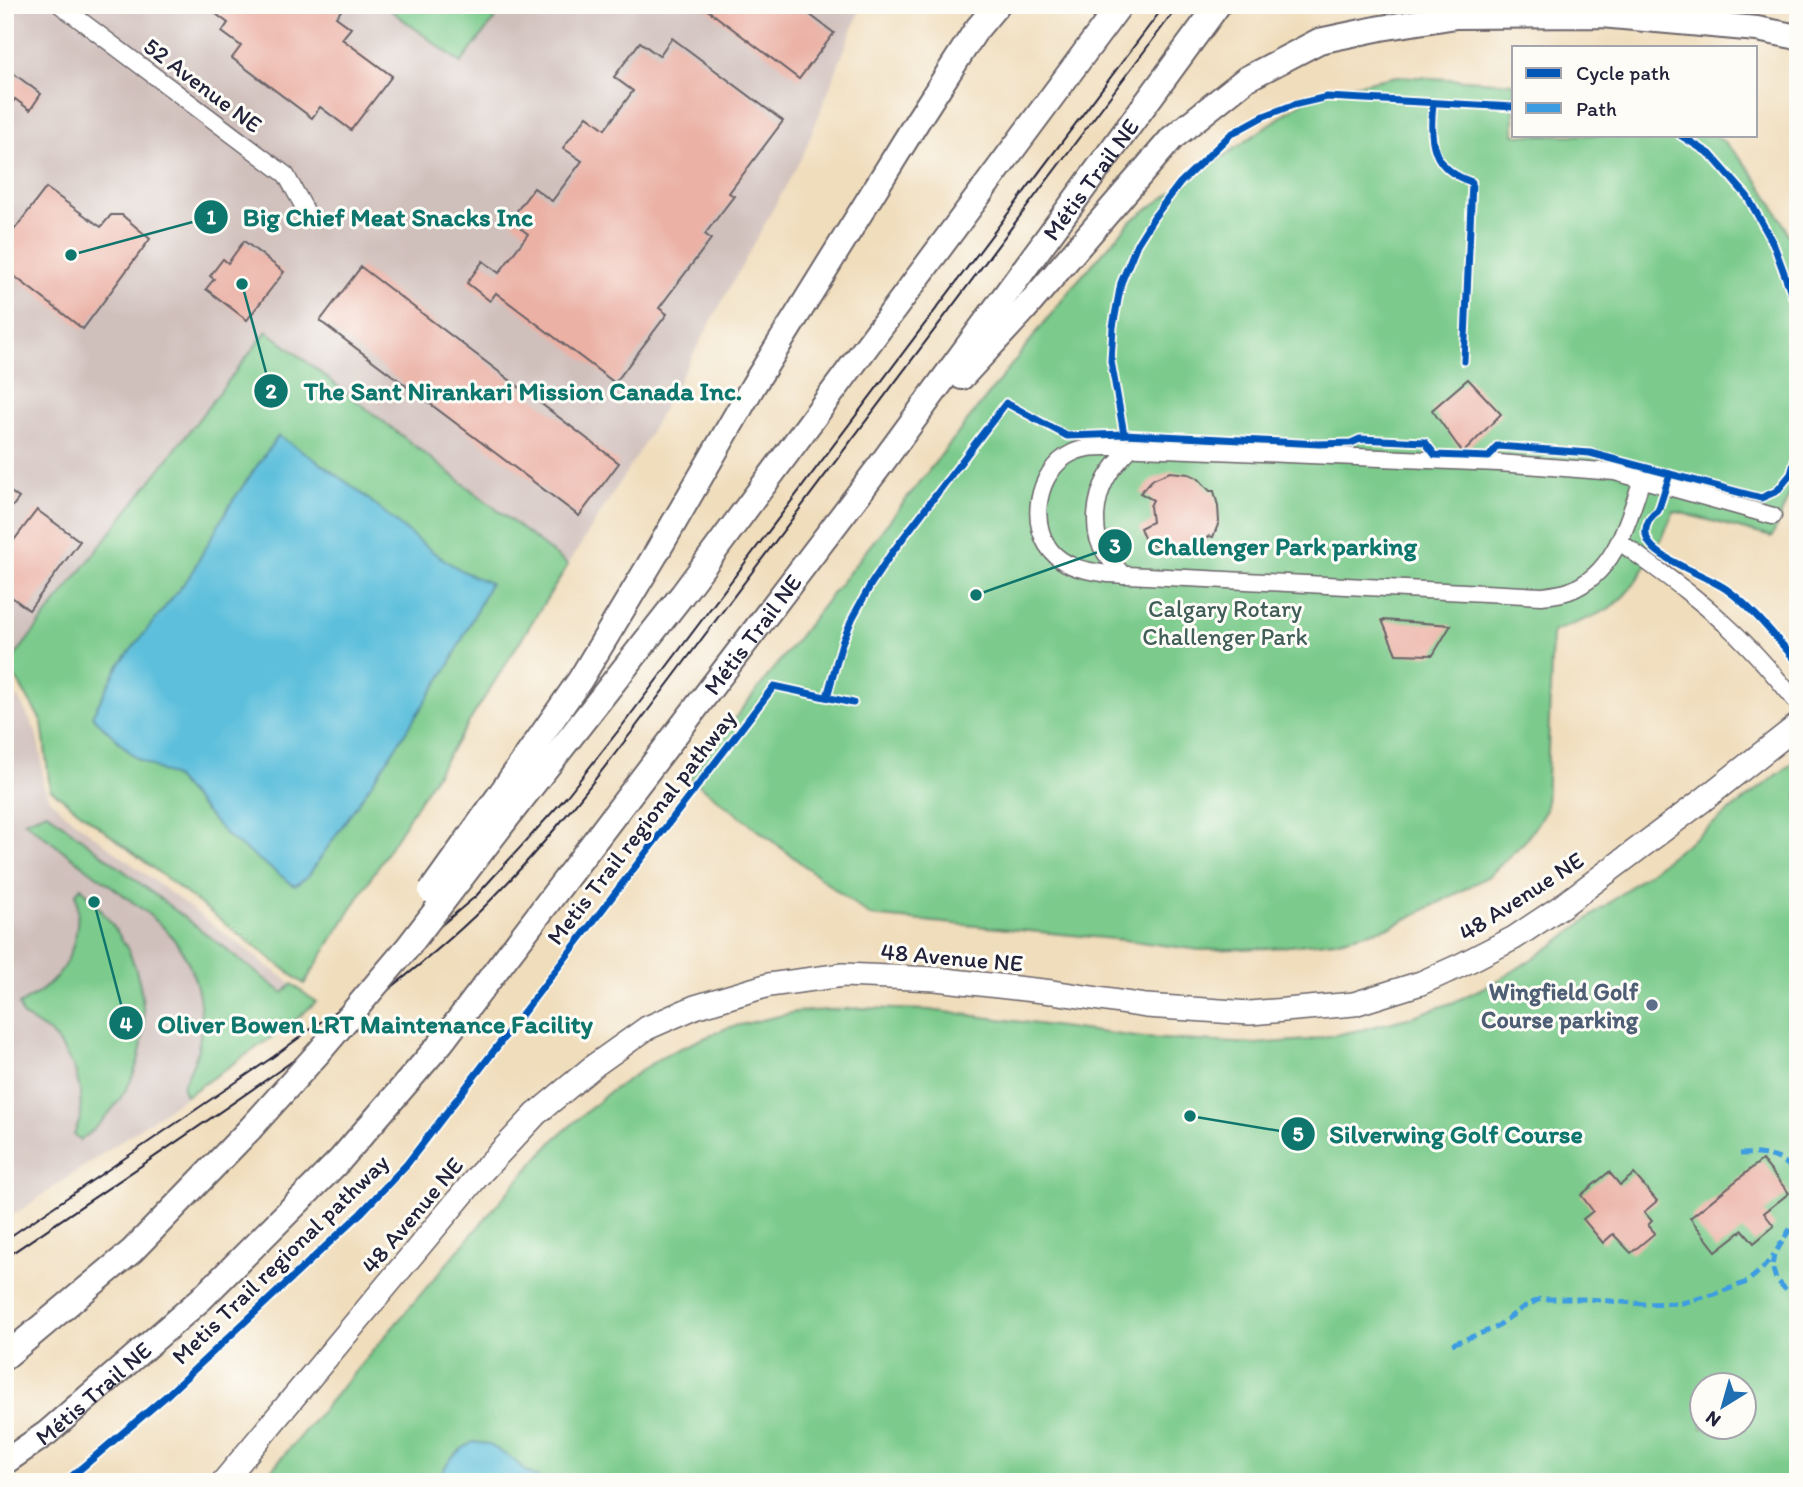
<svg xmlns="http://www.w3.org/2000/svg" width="1803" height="1487" font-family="Itim,sans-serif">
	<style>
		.industrial { fill: #d0c0bc }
		.green { fill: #7bcb8c; stroke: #4e7664; stroke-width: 2; fill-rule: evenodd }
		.water { fill: #5dbfdc; stroke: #40708c; stroke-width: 2 }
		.building { fill: #ebb1a5 }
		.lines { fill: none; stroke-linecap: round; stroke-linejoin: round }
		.street-casing { stroke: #6a6368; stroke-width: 19 }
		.secondary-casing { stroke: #6a6368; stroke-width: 26 }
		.primary-casing { stroke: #6a6368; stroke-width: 28 }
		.street { stroke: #fff; stroke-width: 16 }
		.secondary { stroke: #fff; stroke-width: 23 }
		.primary { stroke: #fff; stroke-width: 24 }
		.tram { stroke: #22223b; stroke-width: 2 }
		.primary-bridge-casing { stroke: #6a6368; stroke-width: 28; stroke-linecap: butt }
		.primary-bridge { stroke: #fff; stroke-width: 24 }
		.quiet { stroke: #3c9ce2; stroke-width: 5; stroke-dasharray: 10 5; stroke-linecap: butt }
		.cycleway-casing { stroke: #fdfcf7; stroke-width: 11 }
		.cycleway { stroke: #0057b8; stroke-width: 7 }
		.service-dot { fill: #5c6f8a; stroke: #fdfcf7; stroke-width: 2.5 }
		.labels { text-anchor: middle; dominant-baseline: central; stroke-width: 6; stroke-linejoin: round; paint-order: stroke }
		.street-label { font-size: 24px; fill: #22223b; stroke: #fdfcf7 }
		.park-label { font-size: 24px; fill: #415d57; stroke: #fdfcf7 }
		.service-label { font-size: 24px; font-weight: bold; fill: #4e5e75; stroke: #fdfcf7; text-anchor: end }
		.leader { fill: none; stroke: #0f766e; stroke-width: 2.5 }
		.callout-dot { fill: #0f766e; stroke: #fdfcf7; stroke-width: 2.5 }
		.mark-label { font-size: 21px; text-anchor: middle; font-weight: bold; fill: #fff }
		.callout-label { font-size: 26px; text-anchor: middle; font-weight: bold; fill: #0f766e; stroke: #fdfcf7; stroke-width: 6; stroke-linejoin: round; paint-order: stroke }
	</style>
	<rect width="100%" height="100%" fill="#fdfcf7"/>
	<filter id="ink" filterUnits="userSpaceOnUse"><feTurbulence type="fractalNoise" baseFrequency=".0143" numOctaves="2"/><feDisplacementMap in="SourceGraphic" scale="14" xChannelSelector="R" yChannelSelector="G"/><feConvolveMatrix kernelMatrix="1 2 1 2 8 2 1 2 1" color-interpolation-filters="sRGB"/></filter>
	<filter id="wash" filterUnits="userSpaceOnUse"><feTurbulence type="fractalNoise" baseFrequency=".00686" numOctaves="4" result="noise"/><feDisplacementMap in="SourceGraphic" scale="28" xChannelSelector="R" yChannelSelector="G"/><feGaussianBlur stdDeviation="1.57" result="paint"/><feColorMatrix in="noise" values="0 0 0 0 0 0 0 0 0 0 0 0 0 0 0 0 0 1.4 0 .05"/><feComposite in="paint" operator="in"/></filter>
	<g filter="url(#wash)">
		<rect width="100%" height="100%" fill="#f0ddbc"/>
		<g class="industrial">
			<path d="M5,5H384L461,63L505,5H862L804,153L641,449L568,565L267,331L8,665L5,663Z"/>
			<path d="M18,697L36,732L42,760L43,783L49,799L73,820L316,1002L291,1024L5,1221V708Z"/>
		</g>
		<g class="green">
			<path d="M384,5H505L461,63Z"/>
			<path d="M1397,76L1514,83V135H1714C1751,160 1783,217 1798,258V473L1772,537L1674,511C1661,541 1636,592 1608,609C1590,619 1571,625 1552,632L1546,810L1526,840L1489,876L1444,900L1390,927L1335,941L1271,948L1200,950L1124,940L870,916L689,777L1074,285L1132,220L1315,93Z"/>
			<path d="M267,331L568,565L304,984L50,789L42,722L8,665Z"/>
			<path d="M1798,759V1482H261L513,1186L555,1139L608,1093L663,1056L727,1028L796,1012L862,1008L930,1010L1144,1038L1255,1044L1308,1040L1360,1030L1408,1018L1454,1002L1501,979L1555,944ZM1702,1386H1744V1428H1702Z"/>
			<path d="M47,812L283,993L292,984L316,1002L291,1024L186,1096L182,1087C187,1076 194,1064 197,1052C208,1008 196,961 164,928C148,912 128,899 110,885C81,864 52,843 24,821Z"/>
			<path d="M81,887C99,907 117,928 129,952C146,989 149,1035 134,1073C125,1097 101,1125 81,1140L74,1135L81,1116L80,1090L75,1070L62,1048L50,1033L22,1015L19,1005C32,997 45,990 55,978C75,956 81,922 76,893Z"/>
		</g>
		<g class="water">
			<path d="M278,436C307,453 335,473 362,494C400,524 443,568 490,583L450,664L380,771L308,876L295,886L228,837L174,777L136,758L92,716L119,665L189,577L231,503Z"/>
			<path d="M473,1442L488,1444L514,1460L526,1472L548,1482H440C445,1460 454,1453 473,1442Z"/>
		</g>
		<g id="blocks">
			<g class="building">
				<path d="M204,5H341L344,7L336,17L351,28L342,39L392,76L351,130L320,107L312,118L232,58L241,46L222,32L228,23Z"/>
				<path d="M701,5H797L834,33L799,79Z"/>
				<path d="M672,38L783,121L729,193L734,196L705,234L711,239L659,308L667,314L615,383L496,293L490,301L467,283L483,261L499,273L528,234L510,220L534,188L552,201L582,161L563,148L587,116L605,129L633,91L614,77L640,42L659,56Z"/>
				<path d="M5,67L41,94L30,110L15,99L5,113Z"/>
				<path d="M46,188L101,227L111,215H122L150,239L83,329L5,269V242Z"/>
				<path d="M244,241L284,272L247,320L206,289L214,279L210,276L223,259L228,263Z"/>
				<path d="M361,267L619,463L579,516L320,321Z"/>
				<path d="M1468,379L1501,414L1463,453L1432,410Z"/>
				<path d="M1170,472L1189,474L1198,478L1210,491H1214L1218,506L1219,522L1213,537L1209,536L1201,544L1193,549L1182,552L1172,553L1152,545L1144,538L1140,528L1152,522L1150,506L1153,500L1140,493L1153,479Z"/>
				<path d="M5,488L19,498L5,516Z"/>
				<path d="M37,510L80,541L29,610L5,592V552Z"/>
				<path d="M1382,620L1451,625L1433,655L1396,654Z"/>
				<path d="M1762,1160L1789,1193L1764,1213L1774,1226L1754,1243L1743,1230L1716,1251L1690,1218Z"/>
				<path d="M1609,1172L1620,1185L1634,1174L1657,1201L1644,1212L1652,1221L1648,1225L1655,1233L1631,1253L1613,1234L1603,1243L1583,1219L1593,1211L1581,1195Z"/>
			</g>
		</g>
	</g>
	<g filter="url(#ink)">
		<use href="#blocks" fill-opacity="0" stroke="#6a6368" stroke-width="2"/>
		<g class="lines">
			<defs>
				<g id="street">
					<path d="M60,5L286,175L306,211"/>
					<path d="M1642,479C1628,521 1615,574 1569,591C1561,594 1551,595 1542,596L1108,574C1089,571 1071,569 1056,556C1026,529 1036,470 1072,453C1086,446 1102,447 1116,447L1499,463L1615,472L1773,516"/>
					<path d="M1620,542C1655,568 1692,593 1724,623C1751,647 1775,675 1798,704"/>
					<path d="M1123,575C1114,564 1102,552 1098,538C1096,531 1096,523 1096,516C1098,485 1110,469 1131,448"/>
				</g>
				<path id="secondary" d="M223,1482L477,1177L536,1114L595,1065L647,1028L695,1007L769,985L843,975L936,979L1052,992L1146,1006L1250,1013L1354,1004L1421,983L1461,965L1514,938L1562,906L1703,800L1798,725"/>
				<g id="primary">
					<path d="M962,377L1024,310L1172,138L1246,79L1319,41L1381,28L1456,16L1601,15L1757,29L1798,37"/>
					<path d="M501,793L580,680L657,552L753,386L918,120L976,30L997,5"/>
					<path d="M517,805L682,595L1120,5"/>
					<path d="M5,1357L132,1251L250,1129"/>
					<path id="s1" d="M5,1462L47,1433L201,1299L340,1160L441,1043L879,467L1218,5"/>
				</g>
			</defs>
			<use href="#street" class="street-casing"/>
			<use href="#secondary" class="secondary-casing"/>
			<use href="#primary" class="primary-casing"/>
			<use href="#street" class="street"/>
			<use href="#secondary" class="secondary"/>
			<use href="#primary" class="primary"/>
			<g class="tram">
				<path d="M5,1240L273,1057L341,1007L400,960L476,896L567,796L622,726L1165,5"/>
				<path d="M5,1258C102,1192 199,1128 294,1060C360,1012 426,964 484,907C538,853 585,793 631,733L1179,5"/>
			</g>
			<defs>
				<g id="primary-bridge">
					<path d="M431,891L501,793"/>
					<path d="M250,1129L320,1051L408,947L517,805"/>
				</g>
			</defs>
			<use href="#primary-bridge" class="primary-bridge-casing"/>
			<use href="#primary-bridge" class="primary-bridge"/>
			<g class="quiet">
				<path d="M1740,1154C1756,1153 1779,1154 1790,1167C1793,1171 1796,1179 1798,1183"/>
				<path d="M1798,1216L1774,1255L1772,1266L1776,1279L1788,1292L1798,1295"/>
				<path d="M1452,1344L1495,1328L1522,1308L1540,1299H1588L1644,1304L1682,1303L1715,1294L1747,1282L1763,1268L1774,1255"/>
			</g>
			<defs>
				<g id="cycleway">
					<path d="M1433,103C1429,141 1431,169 1472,182L1464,361"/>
					<path d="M1680,135L1710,154L1747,196L1773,243L1798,311"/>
					<path d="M1124,434L1111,361L1113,327L1121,283L1137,244L1154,217L1180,183L1231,134L1264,116L1293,105L1327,97L1514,107"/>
					<path d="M1670,474L1658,511C1646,519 1642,533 1650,544C1662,561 1707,576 1726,589C1754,609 1775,637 1798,663"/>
					<path d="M827,697L842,643L853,617L871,584L891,554L1006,403L1067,436L1124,434L1319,444L1351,443L1360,439L1425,442L1435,455L1489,457L1497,446L1590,453L1761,498L1777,491L1791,474L1798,449"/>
					<path d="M65,1482L165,1397L361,1213L407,1164L774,686L853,703"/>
				</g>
			</defs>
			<use href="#cycleway" class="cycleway-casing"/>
			<use href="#cycleway" class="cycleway"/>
		</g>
	</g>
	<circle class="service-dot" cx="1652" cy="1005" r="7"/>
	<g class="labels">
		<g class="street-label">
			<text transform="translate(203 85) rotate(37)">52 Avenue NE</text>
			<text stroke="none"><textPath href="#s1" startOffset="1687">Métis Trail NE</textPath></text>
			<text stroke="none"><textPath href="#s1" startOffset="1120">Métis Trail NE</textPath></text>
			<text transform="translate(641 827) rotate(-52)">Metis Trail regional pathway</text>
			<text transform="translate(1521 896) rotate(-33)">48 Avenue NE</text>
			<text transform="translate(952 957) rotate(5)">48 Avenue NE</text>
			<text transform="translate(412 1215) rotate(-50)">48 Avenue NE</text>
			<text transform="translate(280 1259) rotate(-44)">Metis Trail regional pathway</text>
			<text stroke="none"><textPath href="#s1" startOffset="112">Métis Trail NE</textPath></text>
		</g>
		<g class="park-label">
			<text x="1225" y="608">Calgary Rotary<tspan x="1225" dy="28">Challenger Park</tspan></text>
		</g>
		<g class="service-label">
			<text x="1638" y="991">Wingfield Golf<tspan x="1638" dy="28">Course parking</tspan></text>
		</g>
	</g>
	<path class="leader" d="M71 255L211 217M242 284L271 391M976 595L1115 546M94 902L126 1023M1190 1116L1298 1134"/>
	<g class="callout-dot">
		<circle cx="71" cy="255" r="7"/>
		<circle cx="242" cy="284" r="7"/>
		<circle cx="976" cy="595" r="7"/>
		<circle cx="94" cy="902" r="7"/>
		<circle cx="1190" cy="1116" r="7"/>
		<circle cx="211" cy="217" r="18"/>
		<circle cx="271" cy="391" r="18"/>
		<circle cx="1115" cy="546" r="18"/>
		<circle cx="126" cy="1023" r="18"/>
		<circle cx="1298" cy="1134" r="18"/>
	</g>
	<g class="mark-label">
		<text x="211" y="224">1</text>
		<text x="271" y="398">2</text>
		<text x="1115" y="553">3</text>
		<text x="126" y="1031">4</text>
		<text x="1298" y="1141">5</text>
	</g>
	<g class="callout-label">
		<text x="388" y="226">Big Chief Meat Snacks Inc</text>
		<text x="523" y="400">The Sant Nirankari Mission Canada Inc.</text>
		<text x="1282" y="555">Challenger Park parking</text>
		<text x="375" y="1033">Oliver Bowen LRT Maintenance Facility</text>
		<text x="1456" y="1143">Silverwing Golf Course</text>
	</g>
	<rect width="1803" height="1487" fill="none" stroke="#fdfcf7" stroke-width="28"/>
	<rect x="1512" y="46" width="245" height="91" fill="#fdfcf7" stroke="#a5a5ac" stroke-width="2"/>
	<rect x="1526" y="68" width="35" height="10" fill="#0057b8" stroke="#a5a5ac" stroke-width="2"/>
	<text x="1576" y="80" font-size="21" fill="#22223b">Cycle path</text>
	<rect x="1526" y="103" width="35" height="10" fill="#3c9ce2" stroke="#a5a5ac" stroke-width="2"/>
	<text x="1576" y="116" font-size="21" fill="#22223b">Path</text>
	<g transform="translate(1723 1406) rotate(217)"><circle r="33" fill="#fdfcf7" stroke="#a5a5ac" stroke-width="2"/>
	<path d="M0-5L12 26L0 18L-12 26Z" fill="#1f6fb2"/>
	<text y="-10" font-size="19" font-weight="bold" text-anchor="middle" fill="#22223b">N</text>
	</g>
</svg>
